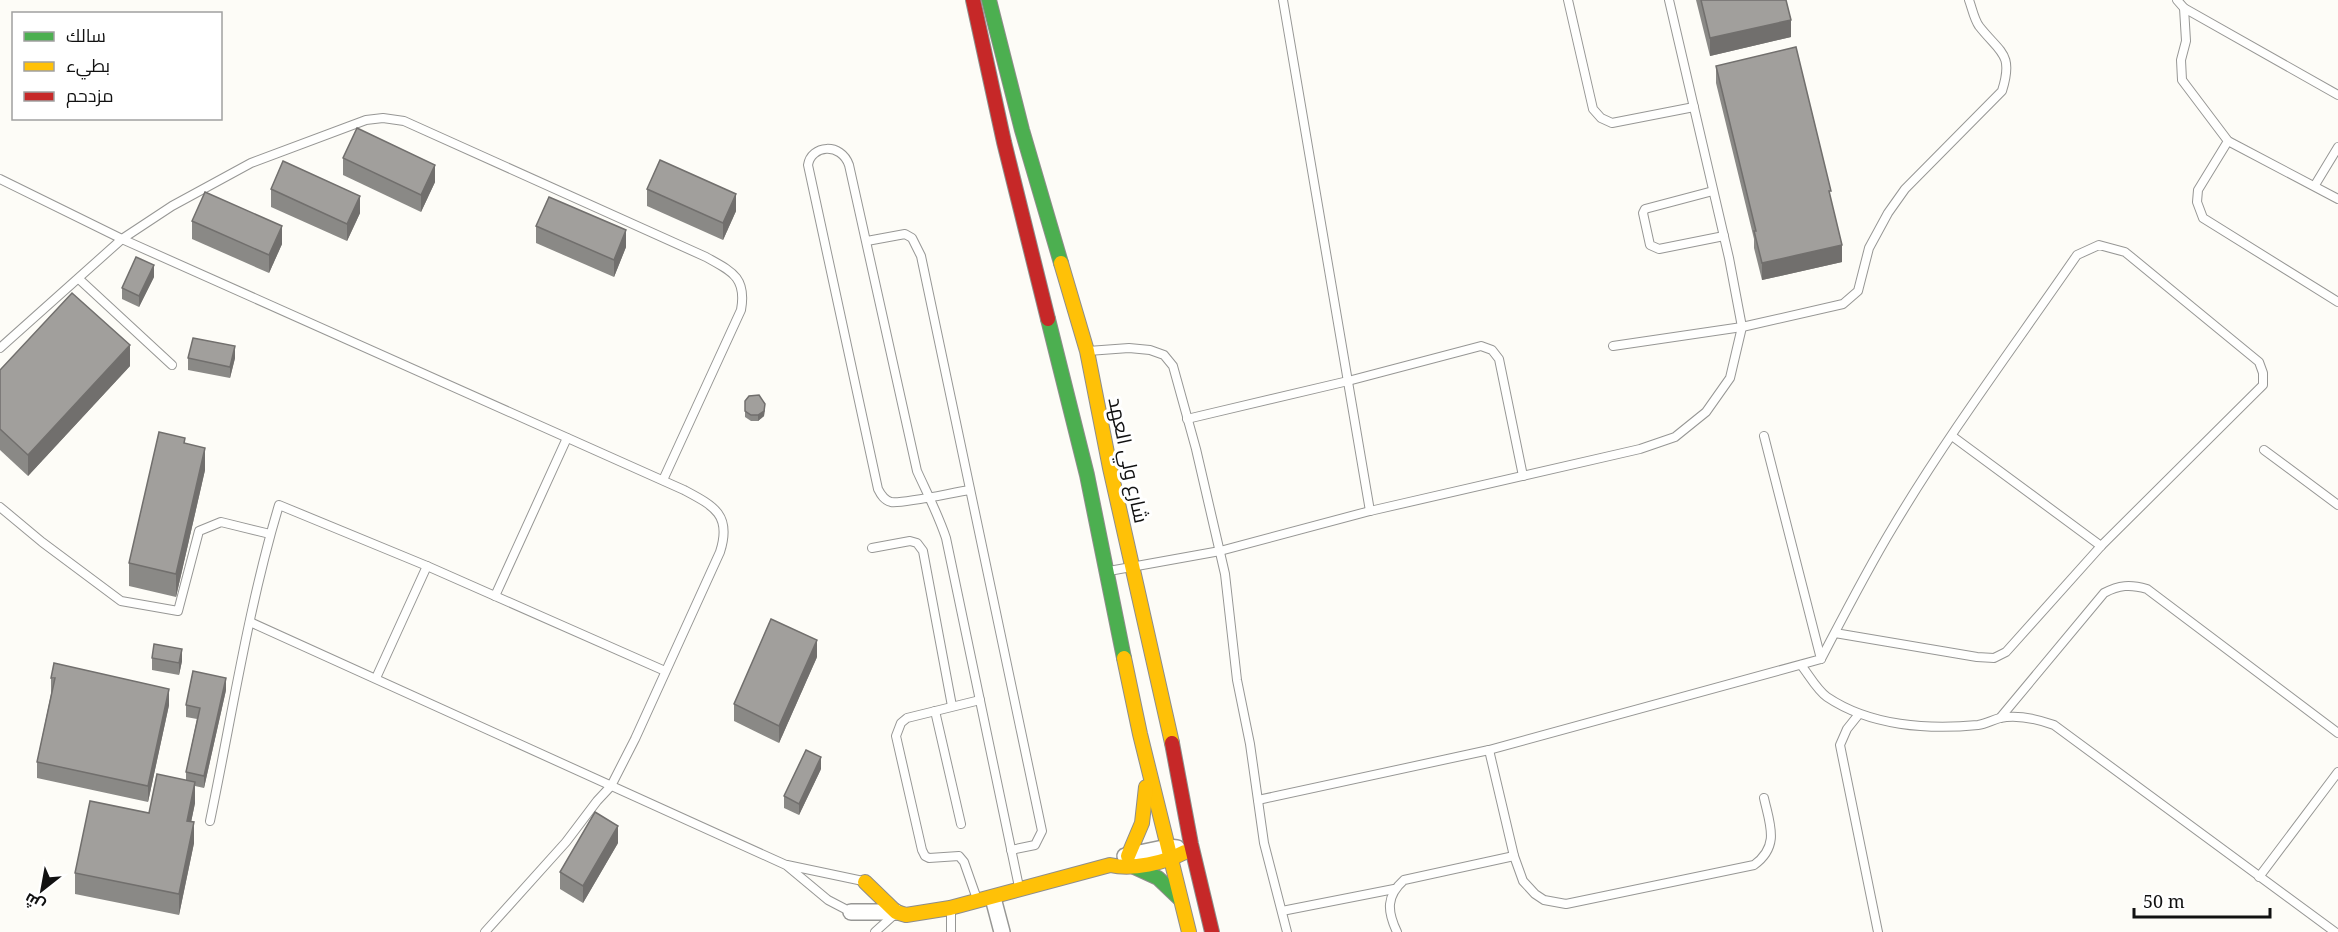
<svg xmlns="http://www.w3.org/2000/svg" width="2338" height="932" font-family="'Noto Serif',Cairo,serif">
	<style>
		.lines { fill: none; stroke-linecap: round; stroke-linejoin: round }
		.lane-casing { stroke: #979795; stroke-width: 10 }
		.street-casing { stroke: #979795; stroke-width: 18 }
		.fast-casing { stroke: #8e8d8b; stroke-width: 16 }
		.slow-casing { stroke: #8e8d8b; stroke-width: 16 }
		.jam-casing { stroke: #8e8d8b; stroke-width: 16 }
		.lane { stroke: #fffffe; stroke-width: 8 }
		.street { stroke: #fffffe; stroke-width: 15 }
		.fast { stroke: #4caf50; stroke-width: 14 }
		.slow { stroke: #ffc107; stroke-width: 14 }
		.jam { stroke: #c62828; stroke-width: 14 }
		.wall { fill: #8a8986 }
		.shaded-wall { fill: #716f6d }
		.building { fill: #a19f9c; stroke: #716f6d; stroke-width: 1.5 }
		.labels { text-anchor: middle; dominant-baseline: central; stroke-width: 6; stroke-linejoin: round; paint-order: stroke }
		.street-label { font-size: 20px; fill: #111; stroke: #fff }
	</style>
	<rect width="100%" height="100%" fill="#fdfcf7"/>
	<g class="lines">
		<defs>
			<g id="lane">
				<path d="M1283,0L1370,511"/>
				<path d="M1568,0L1593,109L1601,118L1612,123L1694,107"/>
				<path d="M2177,0L2184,8L2186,41L2181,60L2182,80L2228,141L2198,190L2197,202L2203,218L2338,302"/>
				<path d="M2184,8L2338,95"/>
				<path d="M2228,141L2338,199"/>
				<path d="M0,179L122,239L684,490C714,506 732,515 720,552L635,739L611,786L597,801L566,842L485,932"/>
				<path d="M2315,185L2338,147"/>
				<path d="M1713,191L1645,209L1643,213L1650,245L1659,249L1724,236"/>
				<path d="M867,241L905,234L912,238L921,256L1042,831L1035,845L1011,850"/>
				<path d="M79,279L172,365"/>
				<path d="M1613,346L1742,327L1843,304L1858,291L1869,248L1888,213L1905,189L2002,91C2014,53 2000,53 1979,26C1974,19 1972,8 1969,0"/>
				<path d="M0,348L122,239L172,206L251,163L366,120L383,118L404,121L706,257C731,271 747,277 741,310L663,480"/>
				<path d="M1088,351L1129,348L1150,350L1164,355L1173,366L1196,449L1225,574L1237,680L1250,744L1264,843L1287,932"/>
				<path d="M1187,419L1348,381L1481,346L1492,350L1499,359L1523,476"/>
				<path d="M1952,436L2101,546"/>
				<path d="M2264,450L2338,505"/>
				<path d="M970,490C955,492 903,504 891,502C884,500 881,495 878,489L808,165C811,145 841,142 849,165L917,471C927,493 938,514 946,538L1019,887"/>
				<path d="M0,507L42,542L121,601L178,611L199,531L221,522L270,534"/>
				<path d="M872,548L910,541L917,543L923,551L952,706"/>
				<path d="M1109,571L1220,551L1370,511L1640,449L1675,437L1706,412L1730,378L1742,327L1729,258L1669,0"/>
				<path d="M495,596L567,438"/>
				<path d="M250,622L786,865L828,900L851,912"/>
				<path d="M1821,659C1844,615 1867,570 1893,527C1949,433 2015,345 2077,255L2099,245L2125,252L2259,362L2263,373V385L2101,546L2006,652L1994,658L1977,657L1835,633"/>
				<path d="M1801,665C1809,675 1817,690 1827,697C1870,726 1928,730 1978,725C1986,724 1992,720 2000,718C2018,714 2037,719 2054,725L2335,932"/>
				<path d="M376,678L427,566"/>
				<path d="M935,711L961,824"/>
				<path d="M1859,714L1847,729L1840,745L1878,932"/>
				<path d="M2000,718L2104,593C2119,585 2130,584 2147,589L2338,733"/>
				<path d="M1489,750L1514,856L1523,881L1535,894L1544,900L1566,904L1754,865C1780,846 1770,825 1764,798"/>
				<path d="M1258,800L1489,750L1821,659L1764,436"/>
				<path d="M210,821C232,716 248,608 279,505L427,566L665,671"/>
				<path d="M787,865L863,881"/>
				<path d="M2259,877L2338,772"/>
				<path d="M977,899L964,862L959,856L929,858L925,856L922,850L896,736L901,723L907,718L980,700"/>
				<path d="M951,910V932"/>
				<path d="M1282,911L1394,889"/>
				<path d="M875,932L896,913"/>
				<path d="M1397,932C1387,911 1386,896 1404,880L1514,856"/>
			</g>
			<g id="street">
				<path d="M1125,856L1168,847L1177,848"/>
				<path d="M993,898L1002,932"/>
				<path d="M851,912H896"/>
			</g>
			<g id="fast">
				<path d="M989,0L1022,130L1061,263"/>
				<path d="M1048,319L1087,475L1124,658"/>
				<path d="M1132,866L1158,878L1179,898"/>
			</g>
			<g id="slow">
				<path d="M1061,263L1087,351L1110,468L1172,743"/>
				<path d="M1124,658L1140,734L1189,932"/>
				<path d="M1128,856L1142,823L1146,787"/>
				<path d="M865,882L896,912L906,915L950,908L1110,865C1133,870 1164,863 1185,852"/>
			</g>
			<g id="jam">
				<path d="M973,0L1004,142L1048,319"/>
				<path d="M1172,743L1191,844L1212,932"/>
			</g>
		</defs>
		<use href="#lane" class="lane-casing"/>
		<use href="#street" class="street-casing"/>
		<use href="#fast" class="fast-casing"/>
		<use href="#slow" class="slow-casing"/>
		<use href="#jam" class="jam-casing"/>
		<use href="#lane" class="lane"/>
		<use href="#street" class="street"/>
		<use href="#fast" class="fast"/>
		<use href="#slow" class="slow"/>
		<use href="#jam" class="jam"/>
	</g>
	<g class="wall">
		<path d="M1696,0H1786L1791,37L1710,56Z"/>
		<path d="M1716,66L1831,202L1842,262L1762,280L1754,248V239L1716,83Z"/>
		<path d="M343,158L435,182L421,212L343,175Z"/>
		<path d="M271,189L360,213L347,241L271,207Z"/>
		<path d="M647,189L736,211L723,240L647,206Z"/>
		<path d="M192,221L282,244L269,273L192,239Z"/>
		<path d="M536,226L626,247L614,277L536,243Z"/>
		<path d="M154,277L139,307L122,299V288Z"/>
		<path d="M188,358H235L230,378L188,370Z"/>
		<path d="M130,366L28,476L0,450V370Z"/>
		<path d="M745,401L765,410L764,416L758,421H751L745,417Z"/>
		<path d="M185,443L205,470L176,597L129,586V563Z"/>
		<path d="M817,657L779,743L734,721V704Z"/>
		<path d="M152,658L182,661L179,675L152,670Z"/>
		<path d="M51,678L169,705L148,802L37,778V762L51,694Z"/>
		<path d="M226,690L204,788L195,786V803L191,822L194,843L179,915L75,894V873L149,813L186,780V772L197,719L186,717V705Z"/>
		<path d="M821,769L799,815L784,808V796Z"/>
		<path d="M618,843L583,903L560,889V872Z"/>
	</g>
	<g class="shaded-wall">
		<path d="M1791,20V37L1710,56V38Z"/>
		<path d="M435,165V182L421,212V195Z"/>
		<path d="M736,194V211L723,240V223Z"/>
		<path d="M360,196V213L347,241V224Z"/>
		<path d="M282,226V244L269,273V255Z"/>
		<path d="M626,230V247L614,277V260Z"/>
		<path d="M1842,245V262L1762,280V263Z"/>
		<path d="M154,265V277L139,307V296Z"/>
		<path d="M130,345V366L28,476V455Z"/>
		<path d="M235,346V358L230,378V367Z"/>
		<path d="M765,404L764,416L758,421V415Z"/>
		<path d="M205,448V470L176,597V574Z"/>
		<path d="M817,640V657L779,743V726Z"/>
		<path d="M182,649V661L179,675V663Z"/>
		<path d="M226,678V690L204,788V776Z"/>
		<path d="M169,689V705L148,802V786Z"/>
		<path d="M821,757V769L799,815V804Z"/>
		<path d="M195,782V803L187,842V821Z"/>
		<path d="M194,822V843L179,915V894Z"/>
		<path d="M618,826V843L583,903V886Z"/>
	</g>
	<g class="building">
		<path d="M1701,0H1786L1791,20L1710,38Z"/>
		<path d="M1796,47L1831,191H1829L1842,245L1762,263L1754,231H1756L1716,66Z"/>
		<path d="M357,128L435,165L421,195L343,158Z"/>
		<path d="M660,160L736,194L723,223L647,189Z"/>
		<path d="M283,161L360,196L347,224L271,189Z"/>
		<path d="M205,192L282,226L269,255L192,221Z"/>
		<path d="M549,197L626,230L614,260L536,226Z"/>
		<path d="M136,257L154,265L139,296L122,288Z"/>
		<path d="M72,293L130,345L28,455L0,429V370Z"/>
		<path d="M193,338L235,346L230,367L188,358Z"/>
		<path d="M759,395L765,404L764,411L758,415H751L745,411V401L749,396Z"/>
		<path d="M159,432L185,438L184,443L205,448L176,574L129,563Z"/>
		<path d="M771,619L817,640L779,726L734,704Z"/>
		<path d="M154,644L182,649L179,663L152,658Z"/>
		<path d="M54,663L169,689L148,786L37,762L55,678H51Z"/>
		<path d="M193,671L226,678L204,776L186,772L200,708L186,705Z"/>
		<path d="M806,750L821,757L799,804L784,796Z"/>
		<path d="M157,774L195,782L187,821L194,822L179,894L75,873L90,801L149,813Z"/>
		<path d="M595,812L618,826L583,886L560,872Z"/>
	</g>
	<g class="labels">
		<g class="street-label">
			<text transform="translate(1129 460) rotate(78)">شارع ولي العهد</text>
		</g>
	</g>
	<rect x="12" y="12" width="210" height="108" fill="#ffffff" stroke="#a0a0a0" stroke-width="1.5"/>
	<rect x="24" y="32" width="30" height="9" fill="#4caf50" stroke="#a0a0a0" stroke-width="1.5"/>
	<text x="66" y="42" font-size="18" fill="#111111">سالك</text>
	<rect x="24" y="62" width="30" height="9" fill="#ffc107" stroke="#a0a0a0" stroke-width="1.5"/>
	<text x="66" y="72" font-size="18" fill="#111111">بطيء</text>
	<rect x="24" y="92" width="30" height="9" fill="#c62828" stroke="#a0a0a0" stroke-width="1.5"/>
	<text x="66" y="102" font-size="18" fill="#111111">مزدحم</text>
	<g transform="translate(42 890) rotate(211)" stroke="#ffffff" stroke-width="4.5" paint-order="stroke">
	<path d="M0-4.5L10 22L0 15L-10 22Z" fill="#111111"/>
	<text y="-9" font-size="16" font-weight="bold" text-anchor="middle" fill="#111111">ش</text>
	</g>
	<path d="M2134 908v9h136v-9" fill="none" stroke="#111111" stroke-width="3"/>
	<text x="2143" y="908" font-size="18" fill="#111111" stroke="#ffffff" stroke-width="4.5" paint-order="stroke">50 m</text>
</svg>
